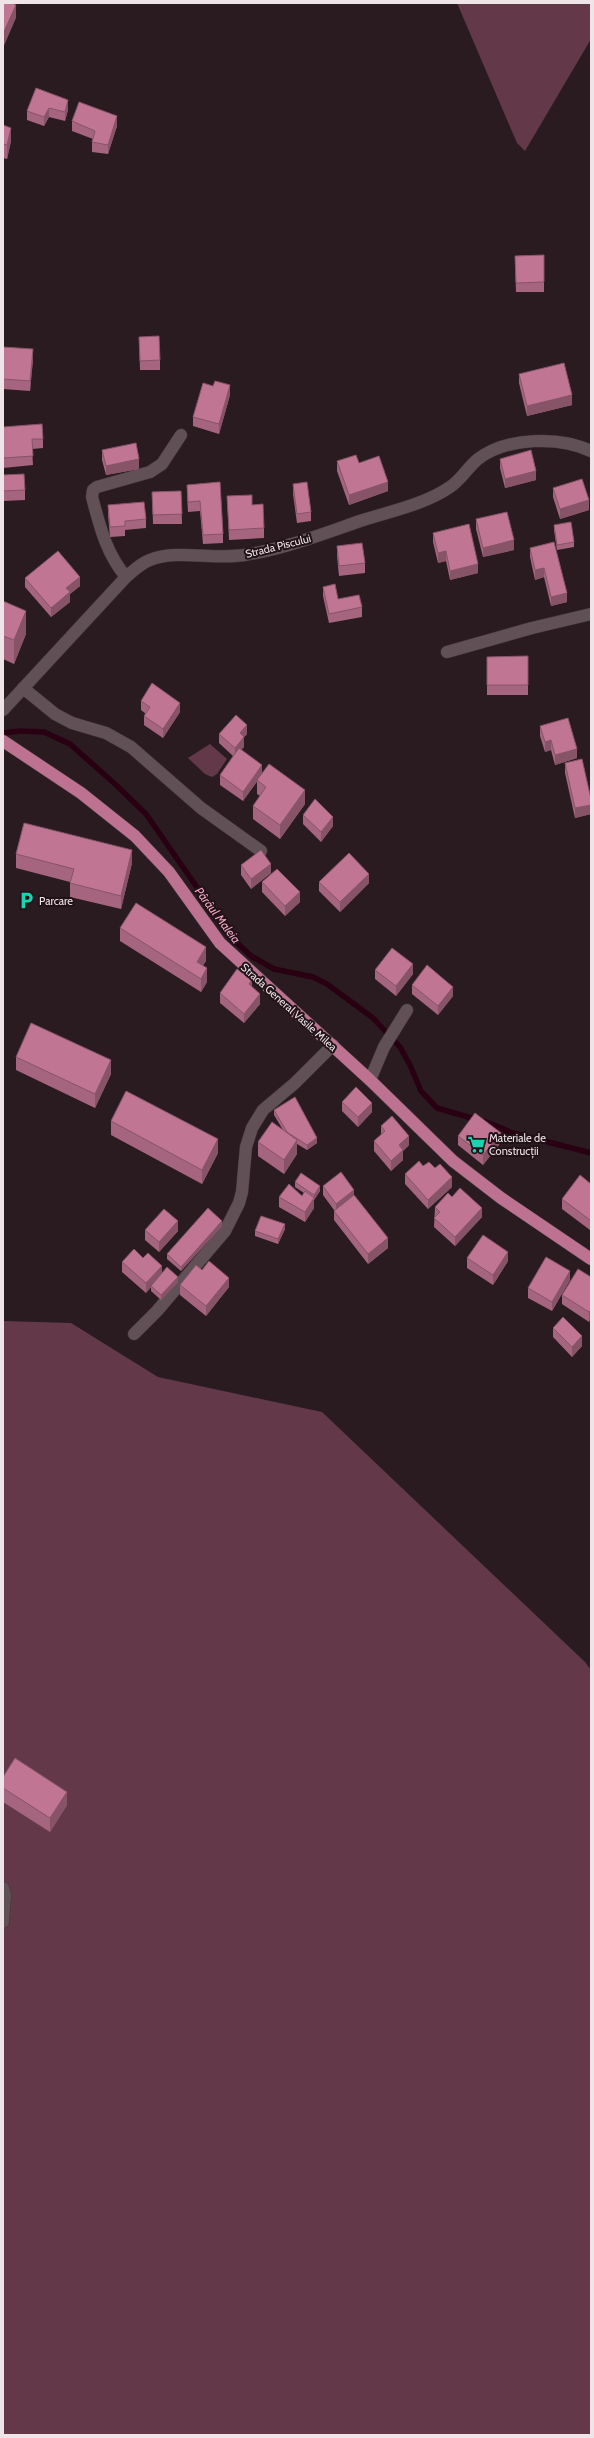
<svg xmlns="http://www.w3.org/2000/svg" width="594" height="2438" font-family="Cabin,sans-serif">
	<style>
		.green { fill: #63394a }
		.lines { fill: none; stroke-linecap: round; stroke-linejoin: round }
		.stream { stroke: #280012; stroke-width: 5.5 }
		.street-casing { stroke: #43373b; stroke-width: 13 }
		.primary-casing { stroke: #43373b; stroke-width: 13 }
		.street { stroke: #615056; stroke-width: 12 }
		.primary { stroke: #bc7290; stroke-width: 12 }
		.wall { fill: #a5657e }
		.shaded-wall { fill: #865367 }
		.building { fill: #c07693; stroke: #865367 }
		.labels { text-anchor: middle; dominant-baseline: central; stroke-width: 4; stroke-linejoin: round; paint-order: stroke }
		.street-label { font-size: 11px; fill: #efe4e8; stroke: #201217 }
		.poi-label { font-size: 11px; fill: #efe4e8; stroke: #201217; text-anchor: start }
		.water-label { font-size: 12px; font-style: italic; fill: #f6a5c4; stroke: #201217 }
	</style>
	<rect width="100%" height="100%" fill="#2a1b21"/>
	<g class="green">
		<path d="M457,3H591V39L525,151L517,143Z"/>
		<path d="M210,744L227,759L217,774L212,777L205,774L188,758Z"/>
		<path d="M3,1321L71,1323L158,1377L322,1412L585,1662L591,1670V2435H3Z"/>
	</g>
	<g class="lines">
		<path class="stream" d="M3,733L20,731L44,732L70,744L115,784L146,814L233,939L251,956L274,969L313,977L327,984L373,1018L400,1047L410,1065L421,1091L437,1108L489,1123L513,1133L591,1153"/>
		<defs>
			<g id="street">
				<path d="M126,577C106,553 100,527 92,497L93,490L97,487L150,472L162,464L181,435"/>
				<path d="M447,652L532,628L591,614"/>
				<path d="M23,688L55,714L72,723L106,733L131,747L201,808L261,851"/>
				<path d="M3,710L126,577C133,571 141,563 150,560C176,549 215,560 244,555C283,549 320,535 357,522C387,512 424,505 450,487C461,480 468,467 478,459C507,437 559,436 591,451"/>
				<path d="M370,1080L384,1047L407,1010"/>
				<path d="M134,1334L157,1311L225,1231L239,1203L242,1192L246,1147L252,1128L263,1110L295,1083L333,1045"/>
				<path d="M3,1888L5,1895L3,1922"/>
			</g>
			<path id="primary" d="M3,741L81,793L135,836L169,872L220,943L370,1080L453,1161L501,1198L591,1259"/>
		</defs>
		<use href="#street" class="street-casing"/>
		<use href="#primary" class="primary-casing"/>
		<use href="#street" class="street"/>
		<use href="#primary" class="primary"/>
	</g>
	<g class="wall">
		<path d="M36,88L68,110L65,121L49,117L44,126L27,120V111Z"/>
		<path d="M72,121L117,126L108,154L92,152V142L93,139L72,131Z"/>
		<path d="M3,125L11,141L7,159L3,158Z"/>
		<path d="M544,255V292H516L515,256Z"/>
		<path d="M139,337L160,360V370H140Z"/>
		<path d="M3,347L33,359L30,391L3,389Z"/>
		<path d="M519,374L572,405L527,416L519,383Z"/>
		<path d="M230,395L219,434L193,426V417Z"/>
		<path d="M3,427L43,439V448L32,449L33,465L3,468Z"/>
		<path d="M102,450L139,469L106,475L102,460Z"/>
		<path d="M500,459L536,480L505,488L500,468Z"/>
		<path d="M337,461L359,463L388,491L349,505L337,471Z"/>
		<path d="M3,475L25,490V500L3,501Z"/>
		<path d="M220,482L223,534V543L203,544L200,511L188,512L187,494V485Z"/>
		<path d="M293,484L311,512V521L297,523L293,494Z"/>
		<path d="M553,488L589,510L560,519L553,497Z"/>
		<path d="M181,491L182,524H153L152,492Z"/>
		<path d="M227,496L264,528V538L229,540Z"/>
		<path d="M108,505L146,519V528L125,530V536L110,537L108,515Z"/>
		<path d="M476,519L514,550L483,557L476,529Z"/>
		<path d="M554,525L574,542V547L557,550L554,530Z"/>
		<path d="M433,533L478,573L450,580L446,561L438,563L433,542Z"/>
		<path d="M337,546L365,563V573L339,576L337,556Z"/>
		<path d="M530,548L567,602L551,606L544,577L535,580L530,557Z"/>
		<path d="M25,578L80,586L70,594V602L51,617L25,587Z"/>
		<path d="M323,587L338,599L362,607V617L329,623L323,596Z"/>
		<path d="M3,601L26,634L14,664L3,659Z"/>
		<path d="M528,656V695H487V657Z"/>
		<path d="M141,701L180,712L163,738L144,725V716L146,714L141,710Z"/>
		<path d="M540,726L577,758L555,765L551,750L545,752L540,736Z"/>
		<path d="M219,734H247L244,737V747L241,750L262,774L305,804L280,839L253,819V806L260,796L257,794V781L243,801L220,785V775L233,756L219,743Z"/>
		<path d="M565,763L591,799V814L575,818L565,773Z"/>
		<path d="M303,815L333,826L321,842L303,824Z"/>
		<path d="M16,854L132,863L121,909L70,897V882L16,868Z"/>
		<path d="M241,865L271,873L251,889L241,875Z"/>
		<path d="M262,882L300,902L285,916L262,892Z"/>
		<path d="M319,882L369,883L340,912L319,891Z"/>
		<path d="M120,928L206,961L203,965L207,982L201,992L120,941Z"/>
		<path d="M375,970L413,974L396,996L375,979Z"/>
		<path d="M412,985L453,996L438,1015L412,994Z"/>
		<path d="M252,987L260,1004L244,1023L220,1003V993Z"/>
		<path d="M16,1057L111,1074L95,1108L16,1070Z"/>
		<path d="M342,1102L372,1112L358,1127L342,1111Z"/>
		<path d="M274,1110L317,1143L307,1150L297,1144V1154L284,1174L258,1156V1142L283,1130L274,1115Z"/>
		<path d="M111,1121L218,1153L202,1184L111,1135Z"/>
		<path d="M381,1126L409,1145L403,1151V1160L391,1171L374,1151V1141L381,1135Z"/>
		<path d="M458,1136L501,1142L483,1165L458,1145Z"/>
		<path d="M423,1166L452,1187L428,1209L405,1184V1174Z"/>
		<path d="M295,1182L320,1191L314,1200V1208L305,1222L279,1207V1197L302,1196L304,1193L295,1187Z"/>
		<path d="M591,1184L590,1230L562,1209V1199Z"/>
		<path d="M323,1186L354,1196L388,1248L368,1264L334,1220V1210L323,1195Z"/>
		<path d="M452,1197L482,1217L455,1246L434,1227L435,1207Z"/>
		<path d="M222,1226L181,1271L167,1259V1254Z"/>
		<path d="M285,1229L278,1244L255,1236V1231Z"/>
		<path d="M145,1230L178,1231L159,1252L145,1240Z"/>
		<path d="M143,1258L162,1273L178,1282L161,1300L151,1291V1287L146,1293L122,1272V1262Z"/>
		<path d="M467,1258L508,1261L493,1285L467,1268Z"/>
		<path d="M202,1270L229,1287L206,1316L180,1295V1285Z"/>
		<path d="M591,1277L589,1322L562,1304V1295Z"/>
		<path d="M570,1280L552,1311L528,1298V1288Z"/>
		<path d="M553,1328L582,1346L572,1357L553,1337Z"/>
		<path d="M3,1777L67,1805L50,1832L3,1802Z"/>
	</g>
	<g class="shaded-wall">
		<path d="M16,5V18L3,48V34Z"/>
		<path d="M68,100V110L65,121V112Z"/>
		<path d="M49,108V117L44,126V117Z"/>
		<path d="M117,116V126L108,154V145Z"/>
		<path d="M11,128V141L7,159V145Z"/>
		<path d="M33,349V359L30,391V381Z"/>
		<path d="M230,385V395L219,434V424Z"/>
		<path d="M572,395V405L527,416V406Z"/>
		<path d="M139,459V469L106,475V466Z"/>
		<path d="M536,471V480L505,488V479Z"/>
		<path d="M388,482V491L349,505V495Z"/>
		<path d="M589,500V510L560,519V509Z"/>
		<path d="M514,540V550L483,557V548Z"/>
		<path d="M446,551V561L438,563V553Z"/>
		<path d="M478,564V573L450,580V571Z"/>
		<path d="M544,568V577L535,580V570Z"/>
		<path d="M80,577V586L70,594V602L51,617V608L66,588Z"/>
		<path d="M567,593V602L551,606V597Z"/>
		<path d="M26,611V634L14,664V640Z"/>
		<path d="M180,703V712L163,738V729Z"/>
		<path d="M247,725V734L244,737V747L235,757V748L240,733Z"/>
		<path d="M551,740V750L545,752V742Z"/>
		<path d="M577,749V758L555,765V755Z"/>
		<path d="M262,765V775L243,801V792Z"/>
		<path d="M305,790V804L280,839V825Z"/>
		<path d="M591,805V814L575,818V808Z"/>
		<path d="M333,817V826L321,842V832Z"/>
		<path d="M132,850V863L121,909V896Z"/>
		<path d="M271,864V873L251,889V879Z"/>
		<path d="M369,874V883L340,912V902Z"/>
		<path d="M300,892V902L285,916V906Z"/>
		<path d="M206,947V961L197,975V962Z"/>
		<path d="M413,964V974L396,996V986Z"/>
		<path d="M207,968V982L201,992V979Z"/>
		<path d="M252,980V989L249,984Z"/>
		<path d="M453,987V996L438,1015V1006Z"/>
		<path d="M260,994V1004L244,1023V1014Z"/>
		<path d="M111,1060V1074L95,1108V1094Z"/>
		<path d="M372,1103V1112L358,1127V1117Z"/>
		<path d="M501,1133V1142L483,1165V1155Z"/>
		<path d="M409,1136V1145L403,1151V1160L391,1171V1161L399,1145Z"/>
		<path d="M317,1138V1143L307,1150V1145Z"/>
		<path d="M218,1139V1153L202,1184V1170Z"/>
		<path d="M297,1140V1154L284,1174V1160Z"/>
		<path d="M452,1177V1187L428,1209V1200Z"/>
		<path d="M320,1186V1191L314,1200V1208L305,1222V1212L314,1198V1195Z"/>
		<path d="M354,1190V1200L336,1213V1204Z"/>
		<path d="M482,1208V1217L455,1246V1237Z"/>
		<path d="M590,1220H591V1229L590,1230Z"/>
		<path d="M178,1221V1231L159,1252V1242Z"/>
		<path d="M222,1221V1226L181,1271V1267Z"/>
		<path d="M285,1224V1229L278,1244V1239Z"/>
		<path d="M388,1238V1248L368,1264V1254Z"/>
		<path d="M508,1252V1261L493,1285V1275Z"/>
		<path d="M162,1266V1275L151,1286V1287L146,1293V1283Z"/>
		<path d="M570,1271V1280L552,1311V1302Z"/>
		<path d="M178,1277V1282L161,1300V1295Z"/>
		<path d="M229,1278V1287L206,1316V1306Z"/>
		<path d="M591,1310V1319L589,1322V1312Z"/>
		<path d="M582,1336V1346L572,1357V1347Z"/>
		<path d="M67,1792V1805L50,1832V1818Z"/>
	</g>
	<g class="building">
		<path d="M3,3H12L16,5L3,34Z"/>
		<path d="M36,88L68,100L65,112L49,108L44,117L27,111Z"/>
		<path d="M79,102L117,116L108,145L92,142L95,131L72,121Z"/>
		<path d="M3,125L11,128L7,145L3,144Z"/>
		<path d="M544,255V282L516,283L515,256Z"/>
		<path d="M159,336L160,360L140,361L139,337Z"/>
		<path d="M3,347L33,349L30,381L3,379Z"/>
		<path d="M564,363L572,395L527,406L519,374Z"/>
		<path d="M215,381L230,385L219,424L193,417L203,383L213,386Z"/>
		<path d="M42,424L43,439H32L33,456L3,458V427Z"/>
		<path d="M136,443L139,459L106,466L102,450Z"/>
		<path d="M531,450L536,471L505,479L500,459Z"/>
		<path d="M356,455L359,463L379,456L388,482L349,495L337,461Z"/>
		<path d="M24,474L25,490L3,491V475Z"/>
		<path d="M582,479L589,500L560,509L553,488Z"/>
		<path d="M220,482L223,534L203,535L200,501L188,502L187,485Z"/>
		<path d="M307,482L311,512L297,514L293,484Z"/>
		<path d="M181,491L182,514L153,515L152,492Z"/>
		<path d="M252,495V505L263,504L264,528L229,530L227,496Z"/>
		<path d="M144,502L146,519L125,521V526L110,527L108,505Z"/>
		<path d="M507,512L514,540L483,548L476,519Z"/>
		<path d="M571,522L574,542L557,545L554,525Z"/>
		<path d="M469,524L478,564L450,571L446,551L438,553L433,533Z"/>
		<path d="M554,542L567,593L551,597L544,568L535,570L530,548Z"/>
		<path d="M362,543L365,563L339,566L337,546Z"/>
		<path d="M58,551L80,577L66,588L70,592L51,608L25,578Z"/>
		<path d="M335,584L338,599L359,595L362,607L329,614L323,587Z"/>
		<path d="M3,601L26,611L14,640L3,636Z"/>
		<path d="M528,656V685H487V657Z"/>
		<path d="M152,683L180,703L163,729L144,716L150,707L141,701Z"/>
		<path d="M236,715L247,725L240,733L244,737L235,748L219,734Z"/>
		<path d="M568,718L577,749L555,755L551,740L545,742L540,726Z"/>
		<path d="M239,748L262,765L243,792L220,775Z"/>
		<path d="M582,759L591,799V805L575,808L565,763Z"/>
		<path d="M269,764L305,790L280,825L253,806L266,787L257,780Z"/>
		<path d="M315,799L333,817L321,832L303,815Z"/>
		<path d="M24,823L132,850L121,896L70,883L74,869L16,854Z"/>
		<path d="M261,850L271,864L251,879L241,865Z"/>
		<path d="M349,853L369,874L340,902L319,882Z"/>
		<path d="M277,869L300,892L285,906L262,882Z"/>
		<path d="M136,903L206,947L197,962L207,968L201,979L120,928Z"/>
		<path d="M392,948L413,964L396,986L375,970Z"/>
		<path d="M427,965L453,987L438,1006L412,985Z"/>
		<path d="M237,969L252,980L249,984L260,994L244,1014L220,993Z"/>
		<path d="M31,1023L111,1060L95,1094L16,1057Z"/>
		<path d="M356,1087L372,1103L358,1117L342,1102Z"/>
		<path d="M126,1091L218,1139L202,1170L111,1121Z"/>
		<path d="M295,1097L317,1138L307,1145L287,1132L274,1110Z"/>
		<path d="M475,1113L501,1133L483,1155L458,1136Z"/>
		<path d="M392,1116L409,1136L399,1145L403,1150L391,1161L374,1141L385,1131L381,1126Z"/>
		<path d="M272,1122L297,1140L284,1160L258,1142Z"/>
		<path d="M419,1161L423,1166L429,1162L435,1168L440,1164L452,1177L428,1200L405,1174Z"/>
		<path d="M341,1172L354,1190L336,1204L323,1186Z"/>
		<path d="M301,1173L320,1186L314,1195L295,1182Z"/>
		<path d="M580,1175L591,1184V1220H590L562,1199Z"/>
		<path d="M289,1184L302,1196L305,1191L314,1198L305,1212L279,1197Z"/>
		<path d="M460,1188L482,1208L455,1237L434,1218L440,1212L435,1207L448,1193L452,1197Z"/>
		<path d="M354,1195L388,1238L368,1254L334,1211Z"/>
		<path d="M208,1208L222,1221L181,1267L167,1254Z"/>
		<path d="M164,1209L178,1221L159,1242L145,1230Z"/>
		<path d="M261,1216L285,1224L278,1239L255,1231Z"/>
		<path d="M483,1235L508,1252L493,1275L467,1258Z"/>
		<path d="M134,1249L143,1258L148,1253L162,1266L146,1283L122,1262Z"/>
		<path d="M546,1257L570,1271L552,1302L528,1288Z"/>
		<path d="M209,1261L229,1278L206,1306L180,1285L196,1265L202,1270Z"/>
		<path d="M167,1267L178,1277L161,1295L151,1286Z"/>
		<path d="M578,1269L591,1277V1310L589,1312L562,1295Z"/>
		<path d="M563,1317L582,1336L572,1347L553,1328Z"/>
		<path d="M15,1758L67,1792L50,1818L3,1788V1777Z"/>
	</g>
	<defs>
		<symbol id="parking-bare" viewBox="-9 -9 18 18"><path d="M-3.5-5.5H1a3.5 3.5 0 0 1 0 7H-1V5.5H-3.5ZM-1-3.4V-.6H.8a1.4 1.4 0 0 0 0-2.8Z" fill="#18d5b2" stroke="#201217" stroke-width="2.5" paint-order="stroke"/></symbol>
		<symbol id="supermarket-bare" viewBox="-9 -9 18 18"><path d="M-6-5.5h2.5l.6 2H6L4.5 2H-2.5L-4.4-4H-6ZM-1.5 3.2a1.3 1.3 0 1 0 .1 0ZM3 3.2a1.3 1.3 0 1 0 .1 0Z" fill="#18d5b2" stroke="#201217" stroke-width="2.5" paint-order="stroke"/></symbol>
	</defs>
	<g fill-rule="evenodd">
		<use href="#parking-bare" x="14" y="888" width="25" height="25"/>
		<use href="#supermarket-bare" x="464" y="1132" width="25" height="25"/>
	</g>
	<g class="labels">
		<g class="street-label">
			<text transform="translate(278 546) rotate(-14)">Strada Piscului</text>
			<text transform="translate(289 1007) rotate(42)">Strada General Vasile Milea</text>
		</g>
		<g class="poi-label">
			<text x="39" y="901">Parcare</text>
			<text x="489" y="1138">Materiale de<tspan x="489" dy="13">Construcții</tspan></text>
		</g>
		<g class="water-label">
			<text transform="translate(218 915) rotate(53)">Pârâul Maleia</text>
		</g>
	</g>
	<rect width="594" height="2438" fill="none" stroke="#efe4e8" stroke-width="8"/>
</svg>
